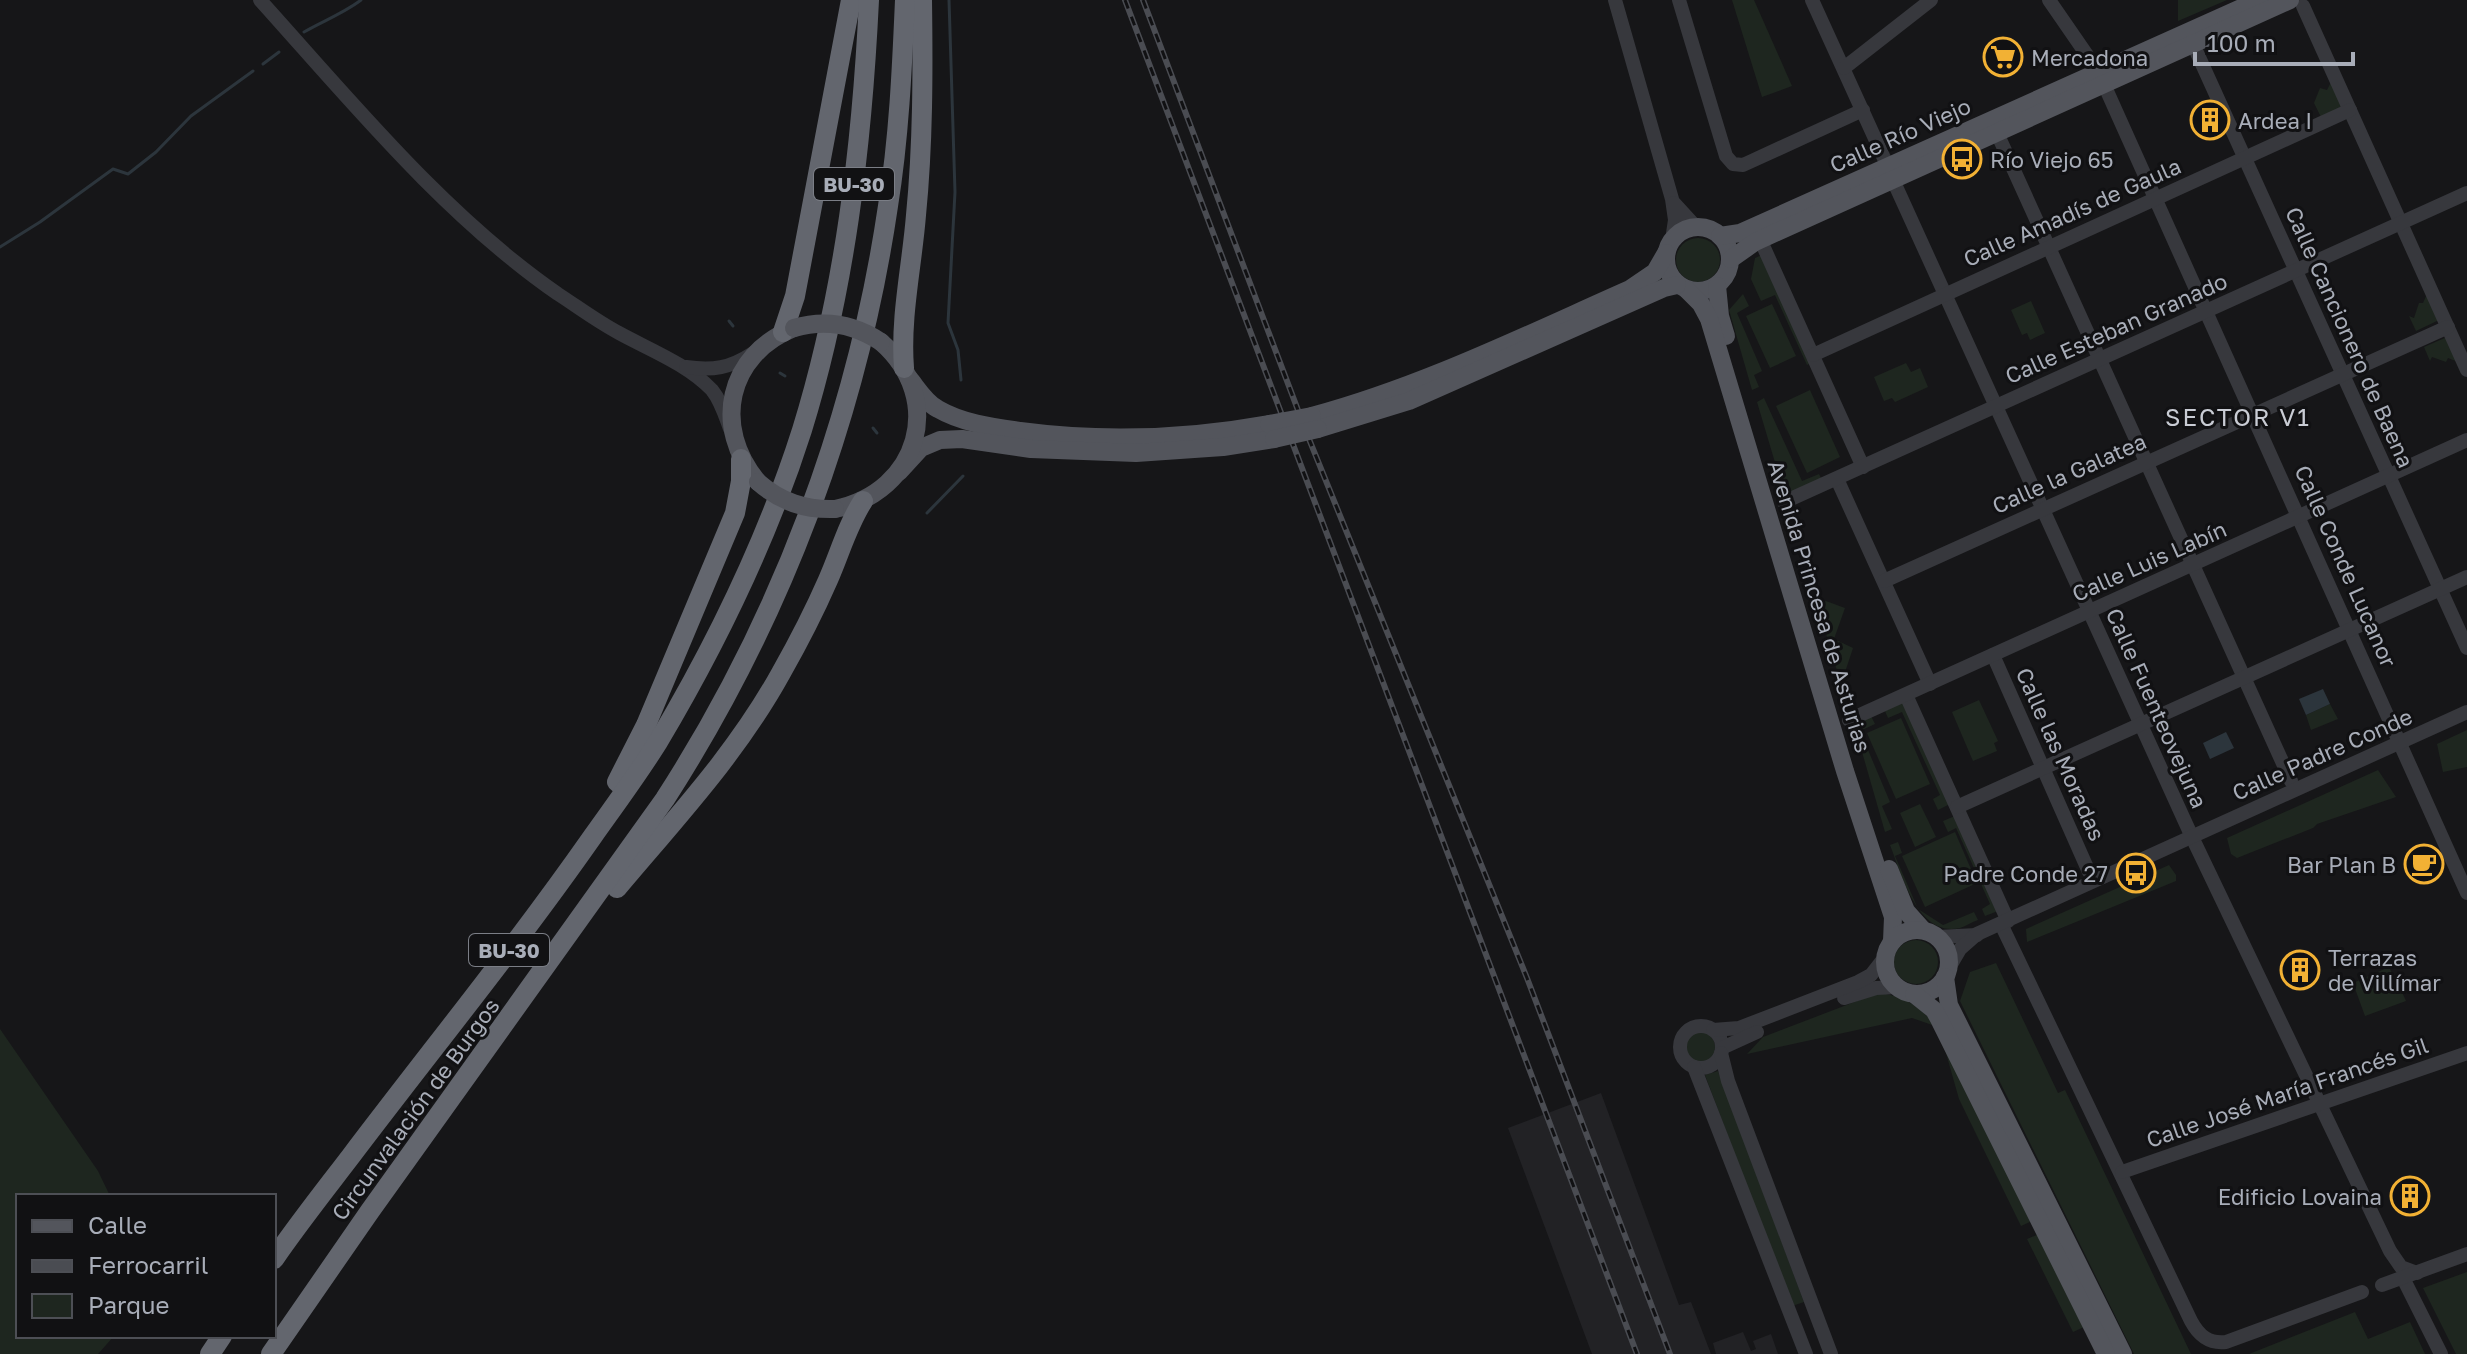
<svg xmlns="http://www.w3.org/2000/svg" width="2467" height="1354" font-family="'Golos Text',sans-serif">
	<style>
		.built { fill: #222225 }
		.green { fill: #1e261f }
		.water { fill: #2c353c }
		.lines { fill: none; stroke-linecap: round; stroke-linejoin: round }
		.stream { stroke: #2c353c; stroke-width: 3 }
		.minor { stroke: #37383d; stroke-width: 14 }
		.major { stroke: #53555c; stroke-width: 18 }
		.highway { stroke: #63666e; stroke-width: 20 }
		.rail-casing { stroke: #4a4c52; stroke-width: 6 }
		.rail { stroke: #111113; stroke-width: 3; stroke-dasharray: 9; stroke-linecap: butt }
		.major-bridge { stroke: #53555c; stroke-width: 18 }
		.labels { text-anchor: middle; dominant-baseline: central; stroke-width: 6; stroke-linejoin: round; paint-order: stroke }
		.shield { fill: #111113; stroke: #7b7e86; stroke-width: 2 }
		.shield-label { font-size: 20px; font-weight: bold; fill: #a8adb8 }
		.poi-label { font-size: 22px; fill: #a8adb8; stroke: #111113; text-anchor: start }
		.street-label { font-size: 22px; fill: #a8adb8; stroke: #111113 }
		.neighbourhood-label { font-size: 24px; letter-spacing: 2px; fill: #c9ccd4; stroke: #111113 }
	</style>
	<rect width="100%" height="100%" fill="#161618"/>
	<g class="built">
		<path d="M1601,1093L1679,1305L1691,1302L1711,1354H1592L1508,1128Z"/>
		<path d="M1743,1332L1751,1351L1756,1349L1753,1341L1771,1334L1778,1354H1716L1713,1343Z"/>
	</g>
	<g class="green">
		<path d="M1732,0H1754L1792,86L1762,97Z"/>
		<path d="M2178,0H2227L2178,21Z"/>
		<path d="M2332,80L2344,106L2321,117L2314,103L2320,88L2327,90Z"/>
		<circle cx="1698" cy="260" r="22"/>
		<path d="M1762,255L1811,363L1807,365L1775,295L1761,301L1751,279L1755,258Z"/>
		<path d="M1743,294L1749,306L1737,313L1762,371L1754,375L1759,387L1752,390L1729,310Z"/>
		<path d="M2427,294L2439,320L2416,331L2409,316L2414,318L2419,303H2423Z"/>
		<path d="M2031,301L2045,333L2030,340L2027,333L2022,335L2011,310Z"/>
		<path d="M1772,304L1796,356L1770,368L1746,316Z"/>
		<path d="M2447,337L2458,362L2448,358L2446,362L2432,357L2430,361L2424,347Z"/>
		<path d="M1906,363L1911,372L1920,368L1928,387L1895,402L1892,398L1884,401L1874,377Z"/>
		<path d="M1810,390L1840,457L1807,473L1776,406Z"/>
		<path d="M1764,398L1802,481L1819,474L1822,480L1785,496L1757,402Z"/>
		<path d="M1815,597L1845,608L1834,639L1853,648L1841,684Z"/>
		<path d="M1979,700L1998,741L1994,743L1997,751L1973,761L1952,712Z"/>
		<path d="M1904,702L1950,804L1938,810L1933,799L1940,795L1902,712L1888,718L1885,711Z"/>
		<path d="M2330,704L2338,719L2311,730L2306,715Z"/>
		<path d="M1871,716L1875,724L1860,731L1890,802L1882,806L1892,829L1885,832L1854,724Z"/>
		<path d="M1901,718L1930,784L1896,799L1867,733Z"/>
		<path d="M2467,730V767L2443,772L2437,744Z"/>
		<path d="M2378,770L2396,797L2317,824L2313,828L2237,858L2231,854L2227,838Z"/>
		<path d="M1920,804L1936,837L1915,847L1900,813Z"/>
		<path d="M1955,816L1998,911L1985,916L1982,909L1990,904L1956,828L1948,832L1943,821Z"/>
		<path d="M1955,832L1977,883L1925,907L1902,856Z"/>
		<path d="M1898,842L1902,853L1895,856L1918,909L1943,925L1974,912L1978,920C1972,922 1966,926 1960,928C1918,938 1901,873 1890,845Z"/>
		<path d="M2169,865L2176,875V881L2027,942L2026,929Z"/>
		<circle cx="1916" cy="962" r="22"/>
		<path d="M1996,963L2058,1093L2065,1090L2191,1354H2134L1960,1001L1970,972Z"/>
		<path d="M2389,967L2397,983L2393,985L2396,991L2401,990L2406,1001L2365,1016L2353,983Z"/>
		<path d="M1878,993C1905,995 1920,1008 1938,1027L1912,1018L1747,1054L1763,1037Z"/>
		<path d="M0,1029L98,1171L110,1196H18V1336H114L98,1354H0Z"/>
		<circle cx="1700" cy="1047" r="15"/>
		<path d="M1942,1039L2032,1221L2021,1226L1959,1099Z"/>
		<path d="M1718,1071L1804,1302L1792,1306L1705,1075Z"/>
		<path d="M2039,1234L2084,1327L2073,1332L2027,1239Z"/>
		<path d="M2467,1272V1354H2456L2423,1288Z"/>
		<path d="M2355,1312L2368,1339L2410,1322L2425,1354H2249Z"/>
	</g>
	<g class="water">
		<path d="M2323,689L2330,704L2306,715L2299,699Z"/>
		<path d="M2226,732L2234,748L2210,759L2203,743Z"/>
	</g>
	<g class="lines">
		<g class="stream">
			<path d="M949,0L955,192L948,323L958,350L961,380"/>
			<path d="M304,32C323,21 344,13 361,0"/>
			<path d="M263,64L279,52"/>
			<path d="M0,247L40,222L113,169L128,174L156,152L191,116L253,71"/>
			<path d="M729,321L733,326"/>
			<path d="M780,373L785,376"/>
			<path d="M873,428L877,433"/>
			<path d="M927,513L963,476"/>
		</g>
		<g class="minor">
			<path d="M260,0C351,101 445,216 558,294C578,307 598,322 619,333C650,350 687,364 712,390C721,401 725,415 730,429"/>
			<path d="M1615,0L1672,199L1675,220L1672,240"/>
			<path d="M1679,0L1726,156L1733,164L1743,165L1863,110"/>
			<path d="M1812,0L1888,167"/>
			<path d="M2049,0L2098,71L2467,893"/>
			<path d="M2303,6L2467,370"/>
			<path d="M2193,44L2467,648"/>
			<path d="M1844,68L1931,0"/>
			<path d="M1997,133L2291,781"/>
			<path d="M1893,180L2192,837L2390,1251L2401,1267L2417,1273"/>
			<path d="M1674,203L1696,227"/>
			<path d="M1760,239L1863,467"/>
			<path d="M1813,355L2350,110"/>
			<path d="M686,367C713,371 730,368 753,353"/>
			<path d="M1837,479L1930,684"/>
			<path d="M1784,502L2467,193"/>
			<path d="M1884,581L2448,327"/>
			<path d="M1993,655L2089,872"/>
			<path d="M1906,695L2008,921"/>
			<path d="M1849,720L2467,440"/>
			<path d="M1957,807L2467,577"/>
			<path d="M2001,924L2191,1321C2199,1336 2209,1344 2226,1342L2362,1292"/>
			<path d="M1938,937L1977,935"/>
			<path d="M1949,968L1960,949L1977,934L2467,712"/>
			<path d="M1844,998L1876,988L1897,987"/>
			<circle cx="1701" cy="1047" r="21"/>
			<path d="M1713,1030L1739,1028L1858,982L1871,975L1885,957"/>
			<path d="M1722,1048L1757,1032"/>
			<path d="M1721,1053L1728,1081L1831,1354"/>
			<path d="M1694,1067L1806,1354"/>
			<path d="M2122,1172L2467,1053"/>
			<path d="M2403,1278L2441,1354"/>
			<path d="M2382,1285L2467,1254"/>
		</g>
		<g class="major">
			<circle cx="1698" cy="259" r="32"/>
			<path d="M1720,236L1740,233L2259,0"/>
			<path d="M1731,259L1755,242L2290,0"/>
			<path d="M1717,286L1720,316L1726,336"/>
			<path d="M1687,290L1701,304L1709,319L1845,771L1893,917L1892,941"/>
			<path d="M909,378C918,389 925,402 938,409C962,423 992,427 1020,431C1103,442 1186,439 1269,424"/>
			<path d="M1312,416C1423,386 1526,335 1630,289L1655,272L1666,253"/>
			<path d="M1318,429L1409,401L1664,288L1677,285"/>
			<path d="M899,472L921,448L940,440L962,439L1031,449L1136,453L1223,447L1274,439"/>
			<path d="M758,482C712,427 727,355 794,328"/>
			<path d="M835,509C919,492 946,399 881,342"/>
			<path d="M1889,869L1906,911L1922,929"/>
			<circle cx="1917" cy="962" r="32"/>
			<path d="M1945,977L1949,1005L2123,1354"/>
			<path d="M1914,994L1934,1010L1939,1019L2106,1354"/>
		</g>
		<g class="highway">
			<path d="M783,332L795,296L851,0"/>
			<path d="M904,368C900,317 912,266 916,215C923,144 923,72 922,0"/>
			<path d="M617,782L646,725L735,513L741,481V459"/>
			<path d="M617,888C675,819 737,753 781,673C798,643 814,612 828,580C840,553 847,526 863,501"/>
			<path d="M274,1259C298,1224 325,1190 351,1156C432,1049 516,946 593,836C615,805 638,774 658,742C715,646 768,537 802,430C845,291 862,145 869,0"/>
			<path d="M210,1354L222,1336"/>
			<path d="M271,1354L370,1211L665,799C781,619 857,417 888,206C899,138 902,69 905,0"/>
		</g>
		<defs>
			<g id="rail">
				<path d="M1125,0L1637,1354"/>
				<path d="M1143,0L1307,434L1527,978L1670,1354"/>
			</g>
		</defs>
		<use href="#rail" class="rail-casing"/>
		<use href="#rail" class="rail"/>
		<g class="major-bridge">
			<path d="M794,328C825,319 854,324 881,342"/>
			<path d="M1269,424L1312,416"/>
			<path d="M1274,439L1318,429"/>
			<path d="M758,482C781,502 805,510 835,509"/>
		</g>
	</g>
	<defs>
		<symbol id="supermarket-ring" viewBox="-11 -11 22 22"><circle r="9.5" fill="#111113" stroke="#f2b134" stroke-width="1.5"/><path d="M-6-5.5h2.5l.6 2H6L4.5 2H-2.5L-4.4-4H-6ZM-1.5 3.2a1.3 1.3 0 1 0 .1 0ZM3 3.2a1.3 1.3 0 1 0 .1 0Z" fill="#f2b134"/></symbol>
		<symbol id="building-ring" viewBox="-11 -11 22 22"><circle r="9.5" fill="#111113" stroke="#f2b134" stroke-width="1.5"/><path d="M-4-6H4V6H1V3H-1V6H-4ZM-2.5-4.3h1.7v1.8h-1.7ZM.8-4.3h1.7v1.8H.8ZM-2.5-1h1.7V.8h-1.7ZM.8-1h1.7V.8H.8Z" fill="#f2b134"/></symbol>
		<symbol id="bus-ring" viewBox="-11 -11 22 22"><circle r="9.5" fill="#111113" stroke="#f2b134" stroke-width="1.5"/><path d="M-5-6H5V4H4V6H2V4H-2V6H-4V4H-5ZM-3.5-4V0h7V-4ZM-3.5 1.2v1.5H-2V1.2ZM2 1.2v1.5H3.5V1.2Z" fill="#f2b134"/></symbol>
		<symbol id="cafe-ring" viewBox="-11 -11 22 22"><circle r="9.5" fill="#111113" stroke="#f2b134" stroke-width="1.5"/><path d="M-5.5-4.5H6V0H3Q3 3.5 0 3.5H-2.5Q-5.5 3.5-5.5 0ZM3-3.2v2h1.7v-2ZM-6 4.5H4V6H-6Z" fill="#f2b134"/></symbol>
	</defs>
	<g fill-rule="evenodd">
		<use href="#supermarket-ring" x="1981" y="35" width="44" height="44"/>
		<use href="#building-ring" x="2188" y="98" width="44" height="44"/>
		<use href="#bus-ring" x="1940" y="137" width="44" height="44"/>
		<use href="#cafe-ring" x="2402" y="842" width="44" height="44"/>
		<use href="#bus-ring" x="2114" y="851" width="44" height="44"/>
		<use href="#building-ring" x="2278" y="948" width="44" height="44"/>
		<use href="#building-ring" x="2388" y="1174" width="44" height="44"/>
	</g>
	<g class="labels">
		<g class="shield">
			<rect x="814" y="168" width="80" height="32" rx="6"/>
			<rect x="469" y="934" width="80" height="32" rx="6"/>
		</g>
		<g class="shield-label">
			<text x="854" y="184">BU-30</text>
			<text x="509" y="950">BU-30</text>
		</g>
		<g class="poi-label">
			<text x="2031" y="57">Mercadona</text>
			<text x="2238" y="120">Ardea I</text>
			<text x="1990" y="159">Río Viejo 65</text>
			<text x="2396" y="864" text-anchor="end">Bar Plan B</text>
			<text x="2108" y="873" text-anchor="end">Padre Conde 27</text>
			<text x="2328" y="957">Terrazas<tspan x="2328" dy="25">de Villímar</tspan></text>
			<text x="2382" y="1196" text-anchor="end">Edificio Lovaina</text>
		</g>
		<g class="street-label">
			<text transform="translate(1900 135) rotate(-24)">Calle Río Viejo</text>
			<text transform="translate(2072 212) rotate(-24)">Calle Amadís de Gaula</text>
			<text transform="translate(2116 328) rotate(-24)">Calle Esteban Granado</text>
			<text transform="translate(2350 337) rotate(66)">Calle Cancionero de Baena</text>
			<text transform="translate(2069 473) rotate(-24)">Calle la Galatea</text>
			<text transform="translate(2149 561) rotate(-24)">Calle Luis Labín</text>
			<text transform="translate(2346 566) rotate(66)">Calle Conde Lucanor</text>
			<text transform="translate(1820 606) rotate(73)">Avenida Princesa de Asturias</text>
			<text transform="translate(2157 708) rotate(66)">Calle Fuenteovejuna</text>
			<text transform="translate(2061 754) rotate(66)">Calle las Moradas</text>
			<text transform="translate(2322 754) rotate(-24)">Calle Padre Conde</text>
			<text transform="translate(2287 1092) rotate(-19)">Calle José María Francés Gil</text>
			<text transform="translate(415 1109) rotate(-54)">Circunvalación de Burgos</text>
		</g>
		<g class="neighbourhood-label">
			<text x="2238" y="416">SECTOR V1</text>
		</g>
	</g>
	<rect x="16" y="1194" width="260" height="144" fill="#111113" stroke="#4d4f55" stroke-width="2"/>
	<rect x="32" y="1220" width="40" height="12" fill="#53555c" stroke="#4d4f55" stroke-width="2"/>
	<text x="88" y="1234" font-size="24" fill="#a8adb8">Calle</text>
	<rect x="32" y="1260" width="40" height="12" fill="#4a4c52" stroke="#4d4f55" stroke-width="2"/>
	<text x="88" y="1274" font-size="24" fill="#a8adb8">Ferrocarril</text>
	<rect x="32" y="1294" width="40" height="24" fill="#1e261f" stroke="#4d4f55" stroke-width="2"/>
	<text x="88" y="1314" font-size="24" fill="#a8adb8">Parque</text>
	<path d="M2195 52v12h158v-12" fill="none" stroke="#a8adb8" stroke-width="4"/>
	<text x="2207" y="52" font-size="24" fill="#a8adb8" stroke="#111113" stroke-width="6" paint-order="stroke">100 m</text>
</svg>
